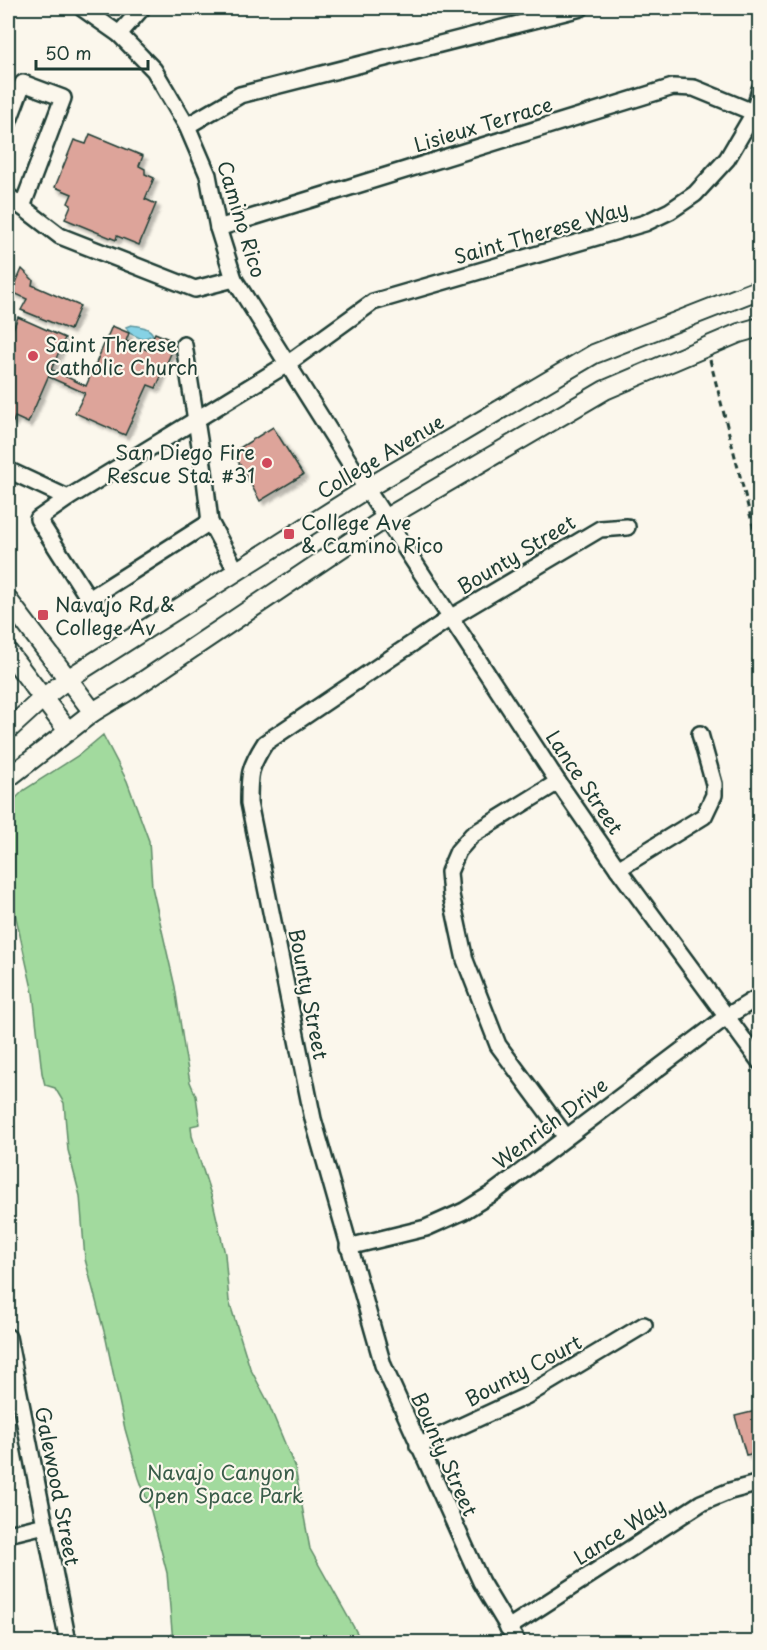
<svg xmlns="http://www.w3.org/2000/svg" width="767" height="1650" font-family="'Playpen Sans',sans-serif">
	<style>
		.green { fill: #a2da9e; stroke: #608c69; stroke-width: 1.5 }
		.water { fill: #86d2e5; stroke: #5d969e; stroke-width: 1.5 }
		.building { fill: #dda49a; stroke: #1f3d34; stroke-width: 1.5; filter: url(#shadow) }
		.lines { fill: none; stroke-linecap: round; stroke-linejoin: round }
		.minor-casing { stroke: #1f3d34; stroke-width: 20 }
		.major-casing { stroke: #1f3d34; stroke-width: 22 }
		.path { stroke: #1f3d34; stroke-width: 3; stroke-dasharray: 6 4.5; stroke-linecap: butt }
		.minor { stroke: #fbf7ec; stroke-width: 15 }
		.major { stroke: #fbf7ec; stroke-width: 18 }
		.poi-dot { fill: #d1495b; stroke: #fbf7ec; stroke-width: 2 }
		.labels { text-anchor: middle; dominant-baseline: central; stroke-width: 4.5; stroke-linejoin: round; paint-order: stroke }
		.street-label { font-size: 20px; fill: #1f3d34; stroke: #fbf7ec }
		.poi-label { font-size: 20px; fill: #1f3d34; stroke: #fbf7ec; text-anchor: start }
		.park-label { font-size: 20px; fill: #395c49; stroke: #fbf7ec }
	</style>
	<defs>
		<filter id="shadow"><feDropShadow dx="4" dy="4" stdDeviation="1.5" flood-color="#0004"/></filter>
	</defs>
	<rect width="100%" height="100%" fill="#fbf7ec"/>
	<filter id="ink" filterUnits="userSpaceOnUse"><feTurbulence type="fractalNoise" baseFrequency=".0167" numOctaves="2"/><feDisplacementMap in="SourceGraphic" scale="12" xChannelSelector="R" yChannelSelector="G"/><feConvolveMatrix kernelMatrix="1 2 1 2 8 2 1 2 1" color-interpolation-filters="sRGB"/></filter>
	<g filter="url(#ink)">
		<path class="green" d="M103,735L127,781L149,841L152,887L175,987L185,1054L190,1082L196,1096L200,1124L191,1126L192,1136L212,1198L225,1254L229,1301L250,1368L267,1400L295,1468L310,1549L362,1642H173L167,1573L151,1511L139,1478L125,1429L106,1339L85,1259L80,1196L68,1150L64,1103L55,1088L45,1085L42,1073L33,993L8,882V806L24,790L79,755Z"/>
		<path class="water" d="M131,325C139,326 150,327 153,335L142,339L129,333L126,327Z"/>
		<g class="building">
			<path d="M90,134L143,156L139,166L145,169V174L154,178L145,199L156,204L139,245L117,236L116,240L65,219L71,205L68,203L72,194L55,187L74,140L86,144Z"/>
			<path d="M22,269L33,280L32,285L80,306L70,330L21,310L27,299L12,292Z"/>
			<path d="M8,271L14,274L8,290Z"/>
			<path d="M18,317L65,338L28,423L15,417L13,422L8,419V341Z"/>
			<path d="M112,326L129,333L126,341L147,350L155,333L176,342L156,388L148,385L125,435L75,413L85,393L49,377L52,370L86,386Z"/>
			<path d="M273,427L303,475L260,501L233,452Z"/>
			<path d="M760,1410V1452L746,1455L735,1416Z"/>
		</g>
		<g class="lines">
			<defs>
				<g id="minor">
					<path d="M82,8L119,34L154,70L187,126L208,175L218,228L234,279L358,476L558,782L618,869L760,1062"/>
					<path d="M119,34L142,8"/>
					<path d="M8,123L23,83L63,98L22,207"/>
					<path d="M187,126L240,95L581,8"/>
					<path d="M8,196L60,236L195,289L234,279"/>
					<path d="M218,228L673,87L694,88L760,115"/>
					<path d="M184,345L204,471L210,522L237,572"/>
					<path d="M8,470L68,498L287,364L373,302L645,223L670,211L695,194L727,159L754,113L760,89"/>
					<path d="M68,498L38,519L89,599L210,522"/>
					<path d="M558,782L472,835L458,851L449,872L451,895L465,960L498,1045L566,1137"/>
					<path d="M618,869L704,816L714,795V784L700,734"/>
					<path d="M348,1247L426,1228L464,1211L493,1193L726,1017L760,996"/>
					<path d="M8,1337L68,1642"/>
					<path d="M418,1446L526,1396L644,1325"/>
					<path d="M8,1534L45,1525"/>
					<path d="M508,1628L701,1503L730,1491L760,1483"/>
					<path d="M517,1642L481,1582L383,1365L313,1119L249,803C249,774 249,768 265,743L450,618L600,529L627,527"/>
				</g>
				<g id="major">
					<path d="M8,600L93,712"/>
					<path d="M8,652L68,731"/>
					<path d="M8,730L43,698L69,678L366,489L594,354L760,289"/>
					<path d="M8,778L93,712L133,688L386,518L605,390L739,333L760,327"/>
				</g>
			</defs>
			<use href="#minor" class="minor-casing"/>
			<use href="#major" class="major-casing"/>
			<path class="path" d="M710,360L760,553"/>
			<use href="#minor" class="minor"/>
			<use href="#major" class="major"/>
		</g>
	</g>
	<g class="poi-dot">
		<circle cx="33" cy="356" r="6"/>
		<circle cx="267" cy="463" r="6"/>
		<rect x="283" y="528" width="12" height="12" rx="3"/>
		<rect x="37" y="609" width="12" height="12" rx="3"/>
	</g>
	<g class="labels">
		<g class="street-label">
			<text transform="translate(483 124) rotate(-17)">Lisieux Terrace</text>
			<text transform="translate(242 219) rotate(73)">Camino Rico</text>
			<text transform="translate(541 232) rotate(-16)">Saint Therese Way</text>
			<text transform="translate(380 456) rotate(-31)">College Avenue</text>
			<text transform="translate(516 554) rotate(-31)">Bounty Street</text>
			<text transform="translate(585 782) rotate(56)">Lance Street</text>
			<text transform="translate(309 994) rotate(79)">Bounty Street</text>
			<text transform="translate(550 1123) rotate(-37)">Wenrich Drive</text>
			<text transform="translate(523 1370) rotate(-28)">Bounty Court</text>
			<text transform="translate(445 1454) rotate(66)">Bounty Street</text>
			<text transform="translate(58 1486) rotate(79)">Galewood Street</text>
			<text transform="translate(619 1531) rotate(-33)">Lance Way</text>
		</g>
		<g class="poi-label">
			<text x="45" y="344">Saint Therese<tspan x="45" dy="23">Catholic Church</tspan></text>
			<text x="255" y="452" text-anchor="end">San Diego Fire<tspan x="255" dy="23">Rescue Sta. #31</tspan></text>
			<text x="301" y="522">College Ave<tspan x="301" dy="23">&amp; Camino Rico</tspan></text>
			<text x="55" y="604">Navajo Rd &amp;<tspan x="55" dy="23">College Av</tspan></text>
		</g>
		<g class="park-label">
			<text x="221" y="1472">Navajo Canyon<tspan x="221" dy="23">Open Space Park</tspan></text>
		</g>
	</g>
	<rect width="767" height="1650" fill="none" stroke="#fbf7ec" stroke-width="30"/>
	<rect x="15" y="15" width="737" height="1620" fill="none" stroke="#1f3d34" stroke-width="2" filter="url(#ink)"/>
	<path d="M36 60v9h112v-9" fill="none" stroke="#1f3d34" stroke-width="3"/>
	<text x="45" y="60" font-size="18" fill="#1f3d34" stroke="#fbf7ec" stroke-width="4.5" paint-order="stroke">50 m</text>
</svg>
